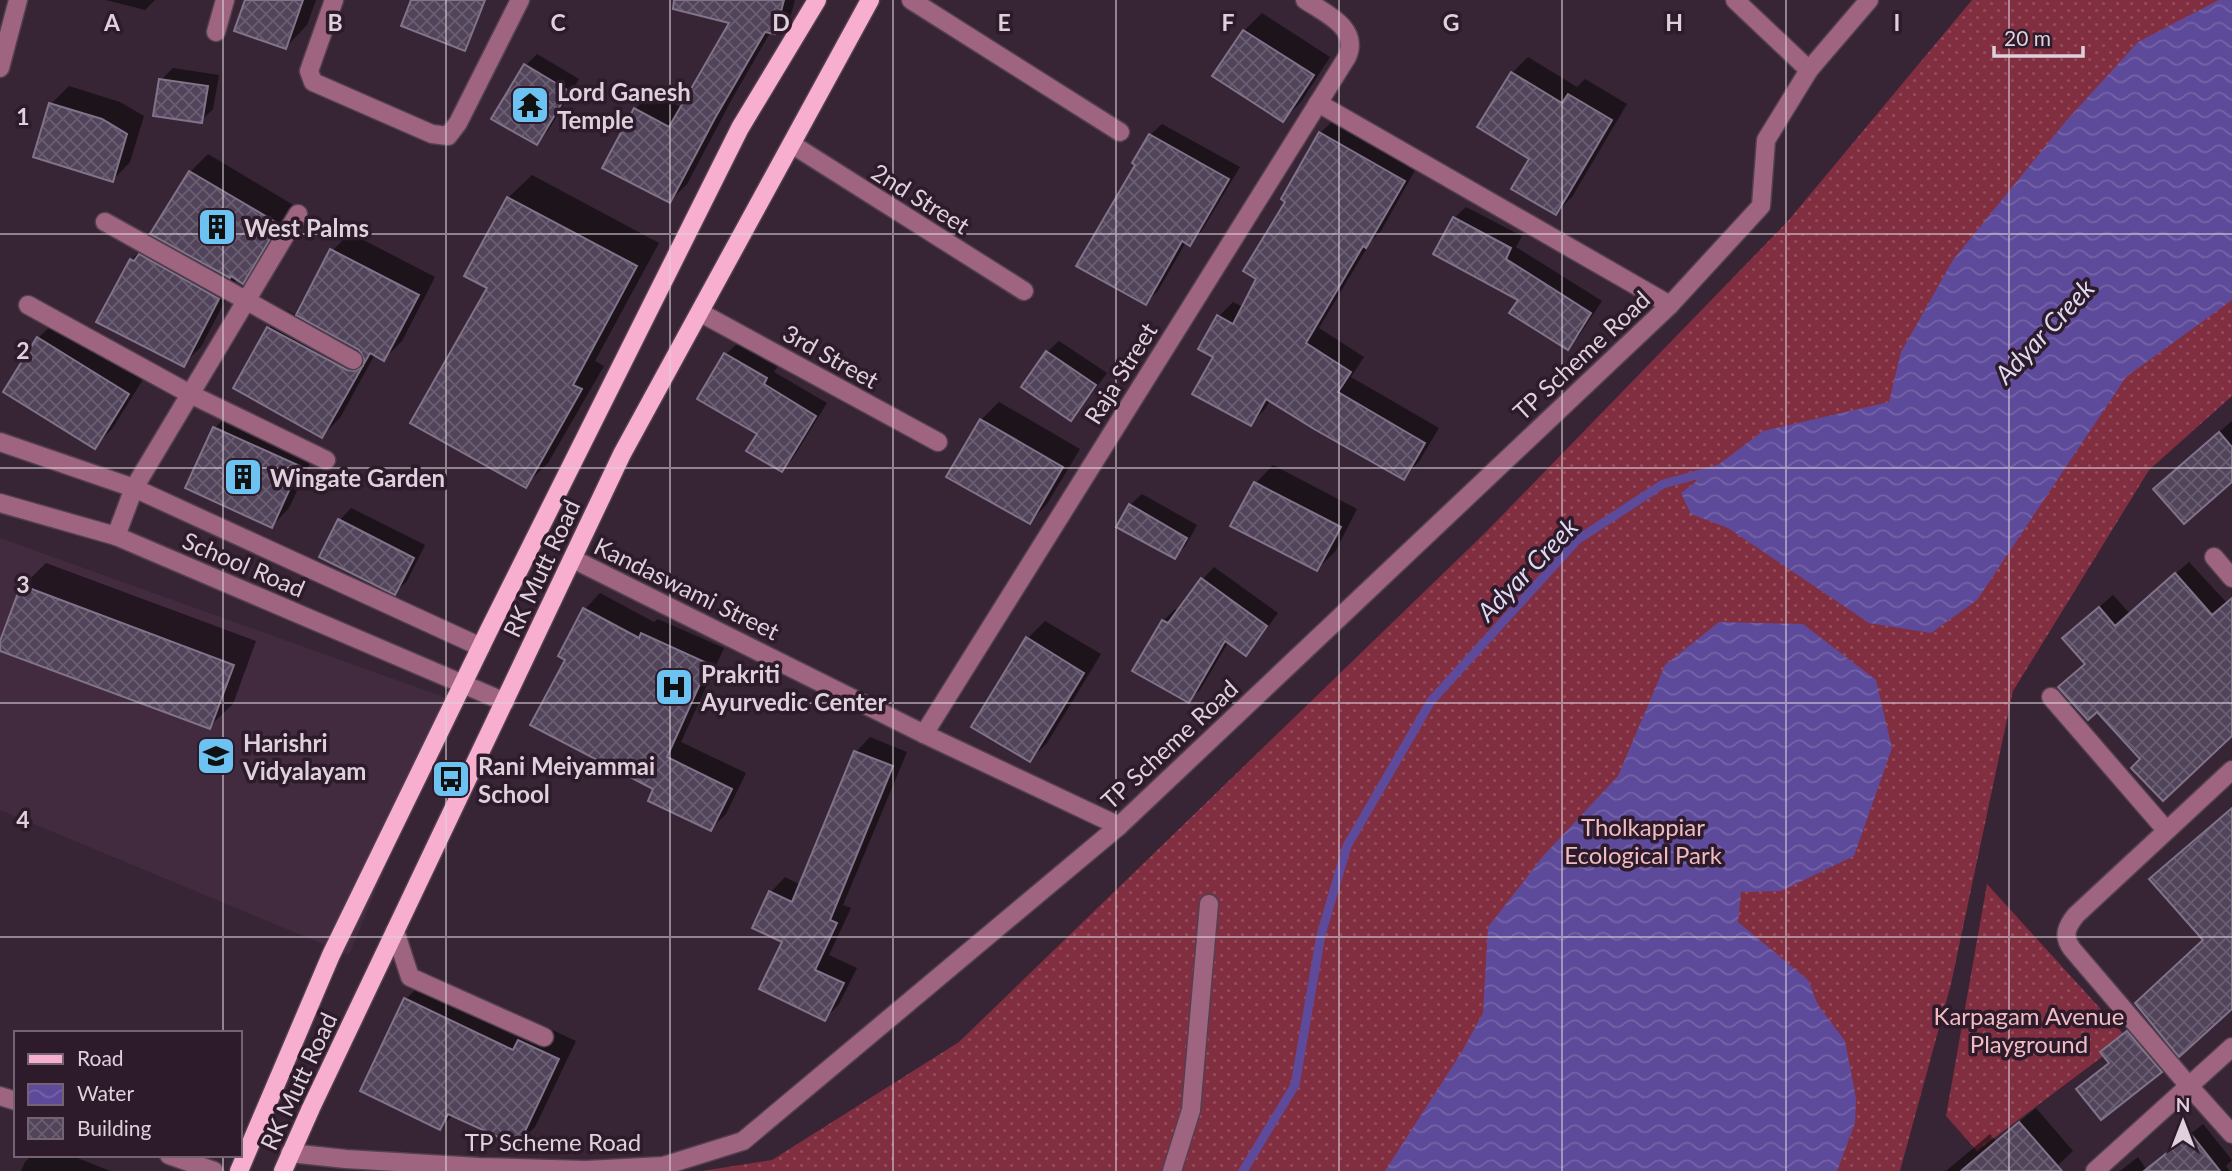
<svg xmlns="http://www.w3.org/2000/svg" width="2232" height="1171" font-family="Lato,sans-serif">
	<style>
		.built { fill: #422a3f }
		.grass { fill: url(#grass-dots) }
		.water { fill: url(#water-waves) }
		.shadow { fill: #0007 }
		.lines { fill: none; stroke-linecap: round; stroke-linejoin: round }
		.stream { stroke: #5e4a9a; stroke-width: 9 }
		.building { fill: url(#building-cross-hatch); stroke: #81738a; stroke-width: 2 }
		.minor-casing { stroke: #52404f; stroke-width: 21 }
		.major-casing { stroke: #52404f; stroke-width: 21 }
		.minor { stroke: #9f647f; stroke-width: 18 }
		.major { stroke: #f8aecf; stroke-width: 18 }
		.grid { fill: none; stroke: #ded1dc; stroke-width: 2; stroke-opacity: 0.55 }
		.labels { text-anchor: middle; dominant-baseline: central; stroke-width: 7; stroke-linejoin: round; paint-order: stroke }
		.poi-label { font-size: 24px; font-weight: bold; fill: #ded1dc; stroke: #2d1a2a; text-anchor: start }
		.street-label { font-size: 24px; fill: #ded1dc; stroke: #2d1a2a }
		.park-label { font-size: 24px; fill: #f0bbc1; stroke: #2d1a2a }
		.water-label { font-size: 26px; font-style: italic; fill: #dddaf1; stroke: #2d1a2a }
		.grid-label { font-size: 23px; text-anchor: middle; font-weight: bold; fill: #ded1dc; stroke: #2d1a2a; stroke-width: 7; stroke-linejoin: round; paint-order: stroke }
	</style>
	<defs>
		<pattern id="grass-dots" width="8" height="8" patternUnits="userSpaceOnUse" patternTransform="scale(1.75)"><rect width="8" height="8" fill="#812f40"/><path d="M2 2h.1M6 6h.1" fill="none" stroke="#924c5b" stroke-width="1.8" stroke-linecap="round"/></pattern>
		<pattern id="water-waves" width="16" height="10" patternUnits="userSpaceOnUse" patternTransform="scale(1.75)"><rect width="16" height="10" fill="#5e4a9a"/><path d="M0 5q4-4 8 0t8 0" fill="none" stroke="#7563a8"/></pattern>
		<pattern id="building-cross-hatch" width="8" height="8" patternUnits="userSpaceOnUse" patternTransform="scale(1.75)"><rect width="8" height="8" fill="#51445a"/><path d="M0 0l8 8M0 8l8-8" fill="none" stroke="#6a5e71"/></pattern>
	</defs>
	<rect width="100%" height="100%" fill="#372434"/>
	<path class="built" d="M0,538L455,701L349,955L0,810Z"/>
	<g class="grass">
		<path d="M1972,0H2232V396L2149,470L2013,691L1951,984L1900,1171H702L772,1160L959,1042L1487,531L1788,221Z"/>
		<path d="M1987,884L2127,1038L1977,1151L1946,1116Z"/>
	</g>
	<g class="water">
		<path d="M2219,0H2232V300L2126,377L1977,600L1931,633L1869,623L1728,528L1691,514L1681,493L1763,431L1889,402L1901,352L1953,260L2066,121L2138,42Z"/>
		<path d="M1719,622L1803,624L1876,680L1892,748L1854,856L1781,891L1741,892L1738,922L1808,980L1818,1005L1845,1041L1856,1098L1855,1123L1837,1171H1385L1461,1053L1483,1013L1488,927L1544,855L1618,776L1665,665Z"/>
	</g>
	<g class="shadow">
		<path d="M106,0H155L145,10Z"/>
		<path d="M247,0H316L307,25L286,47Z"/>
		<path d="M684,0H795L791,15L775,32L771,31L732,99L687,184L670,201L635,109L652,92L682,108L731,21Z"/>
		<path d="M1262,13L1330,57L1301,102L1283,120L1244,31Z"/>
		<path d="M537,54L579,79L548,131L536,143L525,66Z"/>
		<path d="M1528,57L1577,87L1585,79L1627,104L1572,197L1556,213L1531,158L1512,73Z"/>
		<path d="M173,68L219,75L213,109L201,121L161,80Z"/>
		<path d="M69,86L120,102L144,116L130,162L113,180L51,104Z"/>
		<path d="M1335,119L1418,165L1381,231L1371,241L1319,328L1364,357L1351,377L1439,428L1418,463L1403,478L1271,399L1265,409L1251,424L1215,357L1218,317L1233,302L1243,307L1258,278L1287,201L1320,133Z"/>
		<path d="M1162,124L1240,167L1201,232L1190,244L1186,242L1158,291L1146,303L1138,164L1150,135Z"/>
		<path d="M208,154L295,206L261,264L243,281L237,278L201,347L183,364L131,260L149,242L151,243L158,237L153,234L190,172Z"/>
		<path d="M532,175L659,243L595,361L604,366L548,463L525,486L490,287L508,198Z"/>
		<path d="M1466,207L1522,236L1516,247L1602,301L1579,336L1567,348L1520,299L1454,218Z"/>
		<path d="M350,233L435,277L402,341L384,359L375,354L340,418L322,436L269,328L286,310L298,316L332,251Z"/>
		<path d="M56,321L145,376L112,429L94,447L38,338Z"/>
		<path d="M1059,341L1107,373L1082,407L1071,419L1047,352Z"/>
		<path d="M738,343L778,366L774,372L827,403L793,458L782,470L759,434L726,354Z"/>
		<path d="M999,402L1080,449L1047,504L1030,522L981,420Z"/>
		<path d="M232,410L317,448L289,508L272,526L187,487L215,428Z"/>
		<path d="M2232,421V480L2173,472Z"/>
		<path d="M1273,465L1357,509L1335,552L1317,569L1256,483Z"/>
		<path d="M1142,494L1197,525L1186,545L1175,557L1130,505Z"/>
		<path d="M351,508L425,545L407,581L395,593L340,520Z"/>
		<path d="M2189,562L2227,603L2232,598V735L2143,759L2087,663L2078,625L2113,595L2130,614Z"/>
		<path d="M46,563L256,641L233,704L209,727L0,649L23,586Z"/>
		<path d="M1214,567L1278,613L1257,642L1246,654L1229,641L1200,690L1188,701L1163,621L1175,609L1179,611L1203,579Z"/>
		<path d="M600,593L654,622L658,619L724,648L681,742L746,773L726,814L711,829L656,789L567,659L560,655L585,609Z"/>
		<path d="M1045,621L1101,654L1047,743L1030,760L1027,639Z"/>
		<path d="M870,737L907,752L843,905L851,908L829,955L857,968L839,1004L825,1019L784,941L771,892L785,877L801,885L856,752Z"/>
		<path d="M424,981L529,1032L537,1023L576,1041L535,1127L517,1144L454,1114L440,1128L406,999Z"/>
		<path d="M2140,1020L2172,1059L2101,1117L2078,1089L2110,1061L2103,1052Z"/>
		<path d="M2036,1108L2073,1151L2052,1171H1946L1990,1134L1996,1141Z"/>
		<path d="M2203,1124L2232,1160L2226,1166L2230,1171H2120L2138,1157L2146,1169Z"/>
		<path d="M32,1155H70L110,1171H21L25,1162Z"/>
	</g>
	<g class="lines">
		<path class="stream" d="M1243,1171L1295,1085L1321,935L1347,846L1431,701L1577,540L1663,484L1719,469"/>
	</g>
	<g class="building">
		<path d="M245,0H303L286,49L234,31Z"/>
		<path d="M411,0H485L465,51L401,26Z"/>
		<path d="M674,0H784L775,34L765,32L715,118L670,203L602,168L634,108L669,127L729,23L673,9Z"/>
		<path d="M1243,30L1314,75L1283,122L1212,76Z"/>
		<path d="M524,64L569,91L537,145L491,119Z"/>
		<path d="M1511,72L1562,103L1568,94L1612,120L1556,215L1511,189L1529,159L1477,127Z"/>
		<path d="M159,79L208,86L202,123L153,116Z"/>
		<path d="M49,103L102,119L127,134L113,182L33,157Z"/>
		<path d="M1319,132L1405,181L1366,248L1363,246L1306,343L1351,372L1338,392L1425,443L1404,480L1314,429L1266,399L1251,426L1192,394L1213,357L1198,349L1217,315L1233,324L1256,279L1243,271L1285,202L1281,199Z"/>
		<path d="M1149,134L1229,179L1190,246L1182,241L1146,305L1076,266L1135,165L1132,163Z"/>
		<path d="M189,171L279,224L243,284L231,276L230,278L150,234Z"/>
		<path d="M507,197L637,266L573,385L582,389L526,488L410,423L487,288L464,276Z"/>
		<path d="M1453,217L1511,248L1506,259L1591,313L1568,350L1509,313L1518,300L1433,254Z"/>
		<path d="M330,249L419,295L384,361L370,353L322,438L233,388L267,327L347,370L354,371L363,366L364,359L359,350L296,315Z"/>
		<path d="M139,254L219,299L184,367L96,322L130,259L134,261Z"/>
		<path d="M37,337L129,394L95,449L3,392Z"/>
		<path d="M1046,351L1096,385L1071,421L1021,387Z"/>
		<path d="M724,353L767,378L764,384L816,416L782,472L746,451L757,434L697,399Z"/>
		<path d="M980,419L1063,467L1030,524L946,477Z"/>
		<path d="M213,427L300,466L272,528L185,488Z"/>
		<path d="M2219,432L2232,447V482L2184,524L2153,489Z"/>
		<path d="M1254,482L1341,527L1317,571L1230,526Z"/>
		<path d="M1129,504L1187,538L1175,559L1116,527Z"/>
		<path d="M338,519L414,558L395,595L319,557Z"/>
		<path d="M2175,573L2212,615L2232,598V736L2163,801L2131,768L2140,759L2097,712L2088,720L2058,687L2085,664L2062,638L2099,607L2115,626Z"/>
		<path d="M1201,578L1267,626L1246,656L1225,641L1189,703L1132,671L1162,620L1168,623Z"/>
		<path d="M21,585L234,665L210,729L0,651V641Z"/>
		<path d="M583,608L639,638L641,633L709,664L667,757L732,789L711,831L648,801L653,789L530,725L565,660L558,656Z"/>
		<path d="M1026,637L1084,673L1030,762L971,727Z"/>
		<path d="M854,751L893,766L830,920L837,923L815,970L844,983L825,1021L759,989L782,942L752,928L769,891L792,902Z"/>
		<path d="M2232,808V1009L2179,1057L2135,1003L2203,940L2149,879Z"/>
		<path d="M404,998L513,1050L518,1040L559,1059L518,1146L448,1114L440,1130L360,1091Z"/>
		<path d="M2127,1031L2162,1072L2101,1120L2076,1089L2109,1063L2100,1052Z"/>
		<path d="M2019,1122L2062,1171H1961Z"/>
		<path d="M2191,1134L2220,1171H2144Z"/>
	</g>
	<g class="lines">
		<defs>
			<g id="minor">
				<path d="M334,0L309,71L313,82L432,134L448,136L458,123L520,0"/>
				<path d="M911,0L1120,132"/>
				<path d="M1735,0L1809,70"/>
				<path d="M216,32L225,0"/>
				<path d="M0,68L18,0"/>
				<path d="M1318,103L1670,305"/>
				<path d="M793,145L1024,291"/>
				<path d="M105,222L353,360"/>
				<path d="M28,305L190,394L326,460"/>
				<path d="M701,313L938,442"/>
				<path d="M0,442L134,488L481,647"/>
				<path d="M0,503L116,536L505,702"/>
				<path d="M116,536L134,488L298,214"/>
				<path d="M2214,557L2232,578"/>
				<path d="M573,559L924,734L1119,826"/>
				<path d="M2051,697L2166,830"/>
				<path d="M924,734L1347,57C1360,28 1325,13 1305,0"/>
				<path d="M2232,770L2076,915C2067,926 2062,936 2072,949L2189,1086L2232,1134"/>
				<path d="M395,931L410,977L544,1037"/>
				<path d="M0,1096L16,1101"/>
				<path d="M290,1153L346,1159L479,1167L586,1170L663,1166L743,1141L1119,826L1670,305L1761,206L1766,140L1809,70L1869,0"/>
				<path d="M169,1155L214,1171"/>
				<path d="M1172,1171L1191,1110L1209,904"/>
				<path d="M2095,1171L2232,1047"/>
			</g>
			<g id="major">
				<path d="M239,1171L331,955L489,630L740,128L817,0"/>
				<path d="M283,1171L311,1108L622,454L870,0"/>
			</g>
		</defs>
		<use href="#minor" class="minor-casing"/>
		<use href="#major" class="major-casing"/>
		<use href="#minor" class="minor"/>
		<use href="#major" class="major"/>
	</g>
	<path class="grid" d="M223,0V1033M446,0V1171M670,0V1171M893,0V1171M1116,0V1171M1339,0V1171M1562,0V1171M1786,0V1171M2009,0V1171M0,234H2232M0,468H2232M0,703H2232M0,937H2232M223,1155V1171"/>
	<defs>
		<symbol id="temple-square" viewBox="-11 -11 22 22"><rect x="-9" y="-9" width="18" height="18" rx="4" fill="#6cc3f2" stroke="#2d1a2a"/><path d="M0-6L5-2H3V0L6.5 2.5H4V6H1.5V3h-3V6H-4V2.5H-6.5L-3 0V-2H-5Z" fill="#111"/></symbol>
		<symbol id="building-square" viewBox="-11 -11 22 22"><rect x="-9" y="-9" width="18" height="18" rx="4" fill="#6cc3f2" stroke="#2d1a2a"/><path d="M-4-6H4V6H1V3H-1V6H-4ZM-2.5-4.3h1.7v1.8h-1.7ZM.8-4.3h1.7v1.8H.8ZM-2.5-1h1.7V.8h-1.7ZM.8-1h1.7V.8H.8Z" fill="#111"/></symbol>
		<symbol id="hospital-square" viewBox="-11 -11 22 22"><rect x="-9" y="-9" width="18" height="18" rx="4" fill="#6cc3f2" stroke="#2d1a2a"/><path d="M-5-5h3v3.5h4V-5h3V5h-3V1.5h-4V5h-3Z" fill="#111"/></symbol>
		<symbol id="school-square" viewBox="-11 -11 22 22"><rect x="-9" y="-9" width="18" height="18" rx="4" fill="#6cc3f2" stroke="#2d1a2a"/><path d="M0-5L7-2L0 1L-7-2ZM-4 1L0 2.5L4 1V4Q0 6-4 4Z" fill="#111"/></symbol>
		<symbol id="bus-square" viewBox="-11 -11 22 22"><rect x="-9" y="-9" width="18" height="18" rx="4" fill="#6cc3f2" stroke="#2d1a2a"/><path d="M-5-6H5V4H4V6H2V4H-2V6H-4V4H-5ZM-3.5-4V0h7V-4ZM-3.5 1.2v1.5H-2V1.2ZM2 1.2v1.5H3.5V1.2Z" fill="#111"/></symbol>
	</defs>
	<g fill-rule="evenodd">
		<use href="#temple-square" x="508" y="83" width="44" height="44"/>
		<use href="#building-square" x="195" y="205" width="44" height="44"/>
		<use href="#building-square" x="221" y="455" width="44" height="44"/>
		<use href="#hospital-square" x="652" y="665" width="44" height="44"/>
		<use href="#school-square" x="194" y="734" width="44" height="44"/>
		<use href="#bus-square" x="429" y="757" width="44" height="44"/>
	</g>
	<g class="labels">
		<g class="poi-label">
			<text x="557" y="91">Lord Ganesh<tspan x="557" dy="28">Temple</tspan></text>
			<text x="244" y="227">West Palms</text>
			<text x="270" y="477">Wingate Garden</text>
			<text x="701" y="673">Prakriti<tspan x="701" dy="28">Ayurvedic Center</tspan></text>
			<text x="243" y="742">Harishri<tspan x="243" dy="28">Vidyalayam</tspan></text>
			<text x="478" y="765">Rani Meiyammai<tspan x="478" dy="28">School</tspan></text>
		</g>
		<g class="street-label">
			<text transform="translate(921 198) rotate(32)">2nd Street</text>
			<text transform="translate(1581 355) rotate(-43)">TP Scheme Road</text>
			<text transform="translate(831 356) rotate(29)">3rd Street</text>
			<text transform="translate(1120 373) rotate(-58)">Raja Street</text>
			<text transform="translate(244 564) rotate(23)">School Road</text>
			<text transform="translate(541 568) rotate(-65)">RK Mutt Road</text>
			<text transform="translate(687 588) rotate(26)">Kandaswami Street</text>
			<text transform="translate(1169 744) rotate(-43)">TP Scheme Road</text>
			<text transform="translate(298 1081) rotate(-65)">RK Mutt Road</text>
			<text x="553" y="1141">TP Scheme Road</text>
		</g>
		<g class="park-label">
			<text x="1643" y="826">Tholkappiar<tspan x="1643" dy="28">Ecological Park</tspan></text>
			<text x="2029" y="1015">Karpagam Avenue<tspan x="2029" dy="28">Playground</tspan></text>
		</g>
		<g class="water-label">
			<text transform="translate(2044 331) rotate(-47)">Adyar Creek</text>
			<text transform="translate(1527 569) rotate(-46)">Adyar Creek</text>
		</g>
	</g>
	<g class="grid-label">
		<text x="112" y="31">A</text>
		<text x="335" y="31">B</text>
		<text x="558" y="31">C</text>
		<text x="781" y="31">D</text>
		<text x="1004" y="31">E</text>
		<text x="1228" y="31">F</text>
		<text x="1451" y="31">G</text>
		<text x="1674" y="31">H</text>
		<text x="1897" y="31">I</text>
		<text x="23" y="125">1</text>
		<text x="23" y="359">2</text>
		<text x="23" y="593">3</text>
		<text x="23" y="828">4</text>
	</g>
	<rect x="14" y="1031" width="228" height="126" fill="#2d1a2a" stroke="#746371" stroke-width="2"/>
	<rect x="28" y="1054" width="35" height="10" fill="#f8aecf" stroke="#746371" stroke-width="2"/>
	<text x="77" y="1066" font-size="21" fill="#ded1dc">Road</text>
	<rect x="28" y="1084" width="35" height="21" fill="url(#water-waves)" stroke="#746371" stroke-width="2"/>
	<text x="77" y="1101" font-size="21" fill="#ded1dc">Water</text>
	<rect x="28" y="1118" width="35" height="21" fill="url(#building-cross-hatch)" stroke="#746371" stroke-width="2"/>
	<text x="77" y="1136" font-size="21" fill="#ded1dc">Building</text>
	<g transform="translate(2183 1122)" stroke="#2d1a2a" stroke-width="5" paint-order="stroke">
	<path d="M0-5L12 26L0 18L-12 26Z" fill="#ded1dc"/>
	<text y="-10" font-size="19" font-weight="bold" text-anchor="middle" fill="#ded1dc">N</text>
	</g>
	<path d="M1994 46v10h89v-10" fill="none" stroke="#ded1dc" stroke-width="3.5"/>
	<text x="2004" y="46" font-size="21" fill="#ded1dc" stroke="#2d1a2a" stroke-width="5" paint-order="stroke">20 m</text>
</svg>
